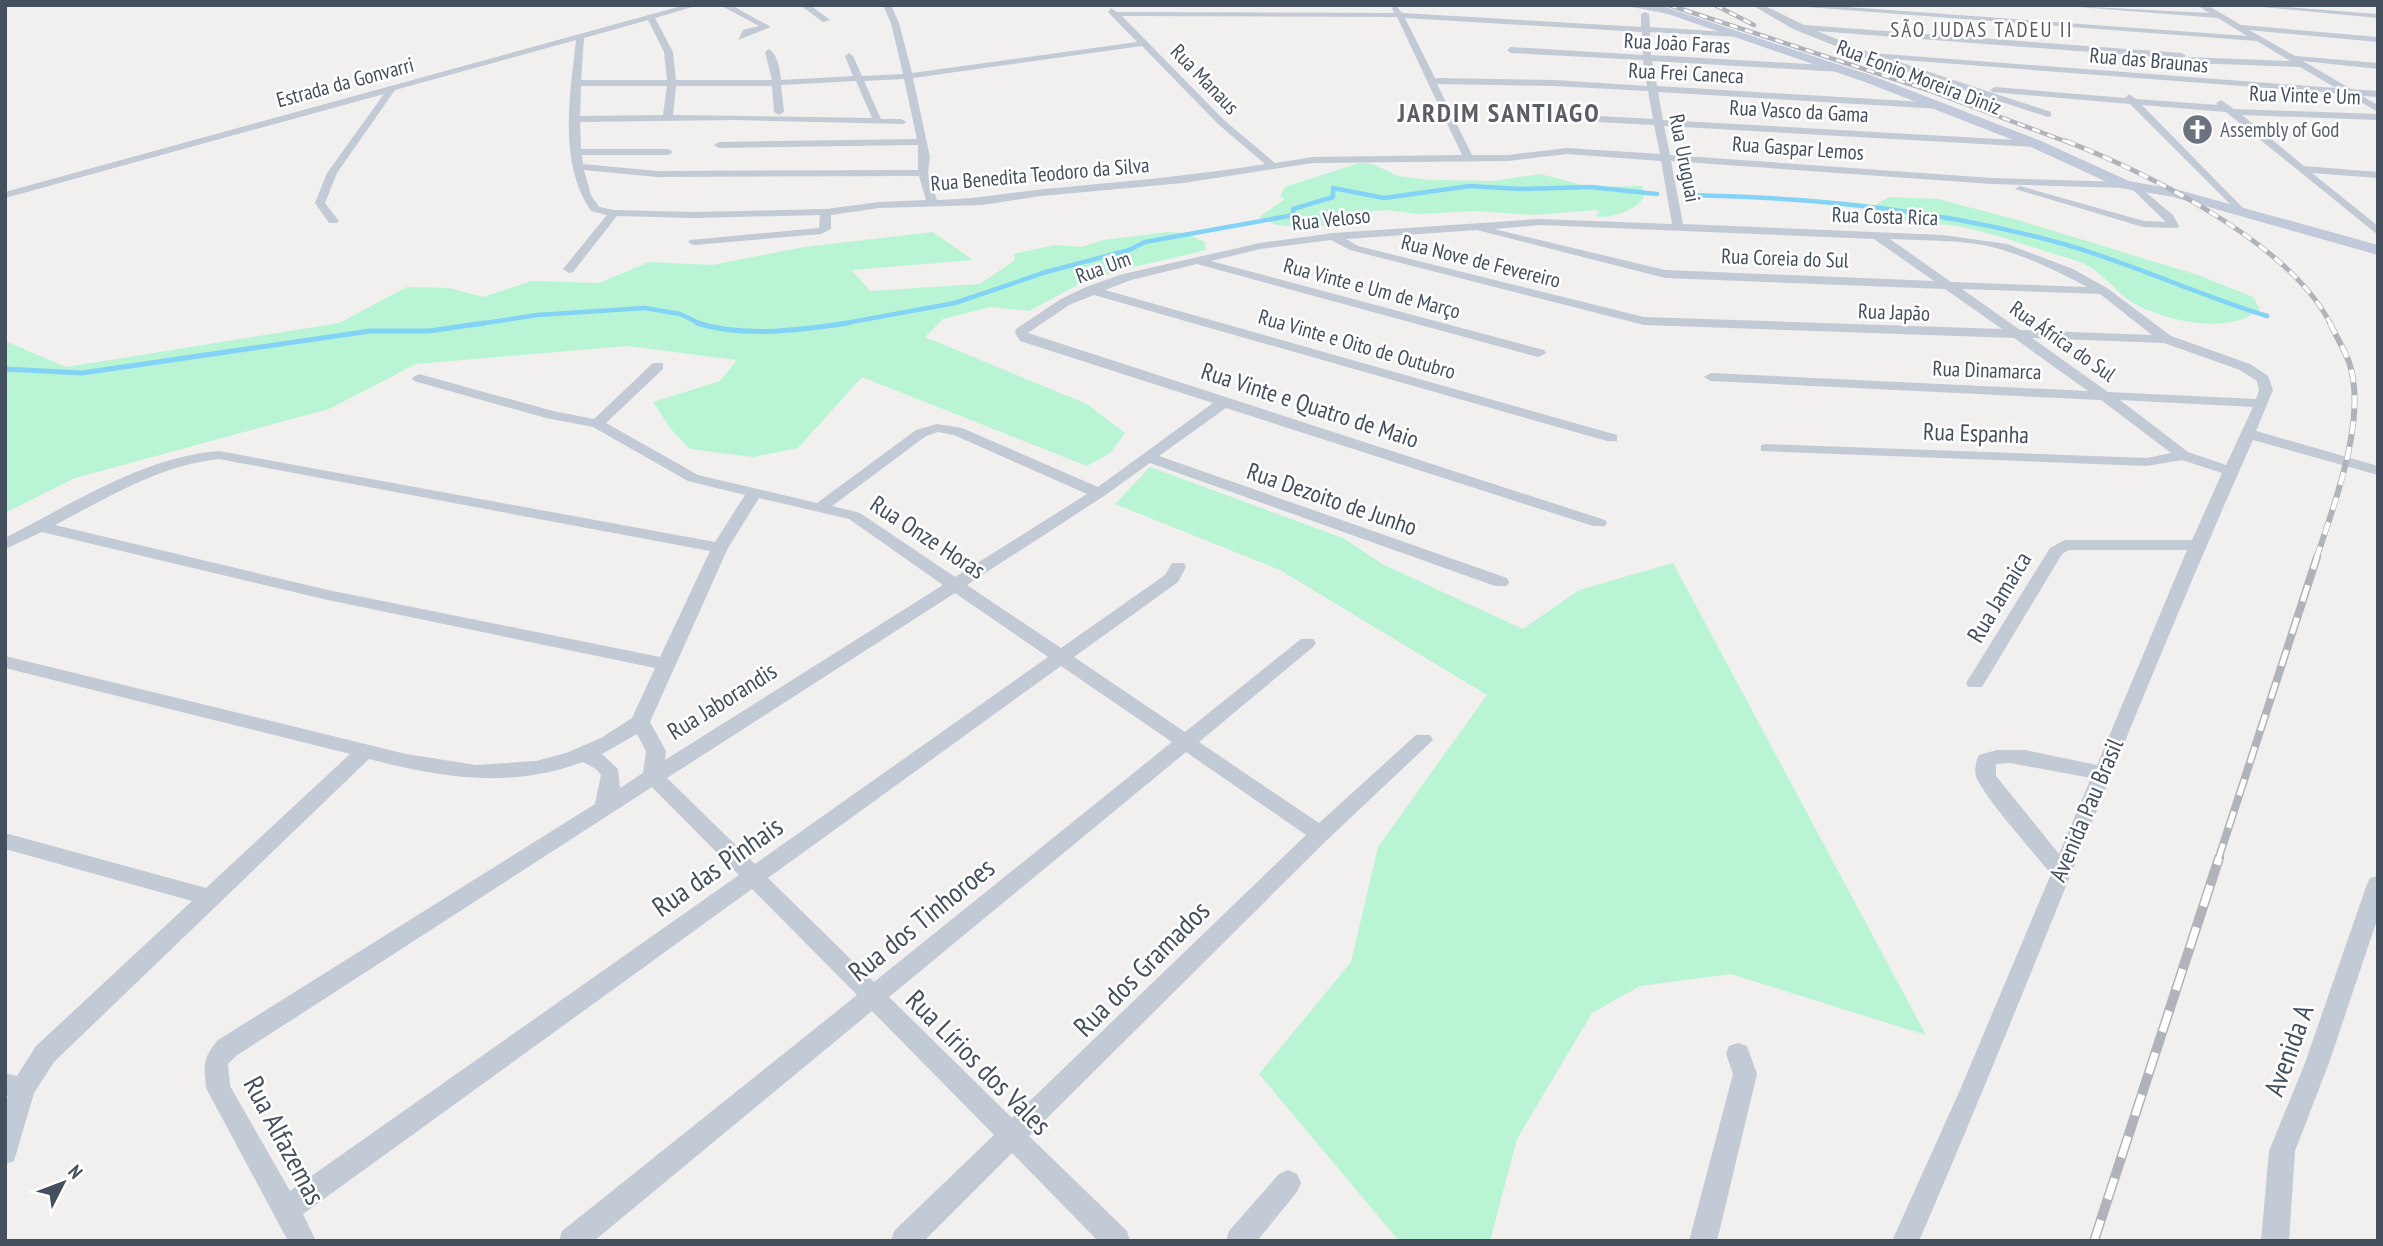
<svg xmlns="http://www.w3.org/2000/svg" width="2383" height="1246" font-family="'PT Sans Narrow',sans-serif">
	<style>
		.green { fill: #b9f4d5 }
		.lines { fill: none; stroke-linecap: round; stroke-linejoin: round }
		.stream-far1 { stroke: #82d3f5; stroke-width: 4.5 }
		.stream { stroke: #82d3f5; stroke-width: 5 }
		.street { fill: #c1cad5; fill-rule: evenodd }
		.secondary { fill: #c0cada; fill-rule: evenodd }
		.rail-far4-casing { stroke: #b0b3ba; stroke-width: 4.5 }
		.rail-far3-casing { stroke: #b0b3ba; stroke-width: 5 }
		.rail-far2-casing { stroke: #b0b3ba; stroke-width: 6 }
		.rail-far1-casing { stroke: #b0b3ba; stroke-width: 8 }
		.rail-casing { stroke: #b0b3ba; stroke-width: 10 }
		.rail-far4 { stroke: #fff; stroke-width: 2.5; stroke-dasharray: 8; stroke-linecap: butt }
		.rail-far3 { stroke: #fff; stroke-width: 3.5; stroke-dasharray: 10; stroke-linecap: butt }
		.rail-far2 { stroke: #fff; stroke-width: 4.5; stroke-dasharray: 13; stroke-linecap: butt }
		.rail-far1 { stroke: #fff; stroke-width: 5; stroke-dasharray: 17; stroke-linecap: butt }
		.rail { stroke: #fff; stroke-width: 7; stroke-dasharray: 22; stroke-linecap: butt }
		.labels { text-anchor: middle; dominant-baseline: central; stroke-width: 5; stroke-linejoin: round; paint-order: stroke }
		.far-neighbourhood-label { font-size: 21px; letter-spacing: 2px; fill: #5b5e65; stroke: #fff }
		.far-street-label { font-size: 21px; fill: #45505f; stroke: #fff }
		.far-worship-label { font-size: 21px; fill: #5b616d; stroke: #fff; text-anchor: start }
		.street-label { font-size: 24px; fill: #45505f; stroke: #fff }
		.far-district-label { font-size: 26px; font-weight: bold; letter-spacing: 2px; fill: #5b5e65; stroke: #fff }
		.near-street-label { font-size: 28px; fill: #45505f; stroke: #fff }
	</style>
	<rect width="100%" height="100%" fill="#f2efef"/>
	<g class="green">
		<path d="M1359,163L1373,164L1398,176L1429,180L1493,181L1540,174L1591,187L1642,186L1645,195C1639,209 1611,220 1595,216L1600,212L1596,210L1533,215L1476,211L1419,214L1386,210L1364,212L1314,229L1277,225L1259,217L1285,199L1280,196L1285,187Z"/>
		<path d="M1889,197L1938,199L2021,221L2198,275L2253,297L2260,309C2230,335 2172,322 2139,306C2121,298 2109,280 2093,269C2081,260 2062,257 2048,252C2020,243 1991,233 1962,227C1934,221 1896,228 1877,204Z"/>
		<path d="M933,232L973,260L852,270L870,291L980,284L1015,260L1014,254L1055,245L1081,247L1104,240L1168,232L1185,233L1205,242L1206,250L1122,270L1083,282L1029,311L990,307L943,319L925,337L1087,404L1125,433L1110,453L1087,466L862,377L798,448L753,457L690,449L671,429L653,402L720,381L737,360L627,346L416,364L329,409L75,478L5,513V341L66,367L339,323L407,287L449,288L483,297L531,281L599,283L649,262L712,265L804,247Z"/>
		<path d="M1150,467L1343,538L1382,564L1523,629L1579,590L1673,563L1926,1035L1731,974L1640,986L1592,1013L1517,1139L1490,1241H1399L1259,1074L1351,962L1378,847L1487,695L1280,570L1115,504Z"/>
	</g>
	<g class="lines">
		<g class="stream-far1">
			<path d="M1690,195C1817,198 1944,210 2067,245C2135,265 2199,295 2267,316"/>
			<path d="M472,325L537,315L645,308L680,314L703,325"/>
			<path d="M835,325L955,303L1046,272L1129,250L1145,242L1294,215L1293,209L1333,197V188L1384,198L1470,186L1520,189L1590,187L1657,194"/>
		</g>
		<g class="stream">
			<path d="M697,323C744,338 800,330 848,323"/>
			<path d="M5,369L82,373L370,331H429L484,323"/>
		</g>
		<g class="street">
			<path d="M685,5H699L655,18L673,52L676,80H772L765,52L769,49C778,55 780,70 781,80L853,76L845,56L849,53L853,56L862,76L903,74L891,23L883,5H891L899,23L912,73L1137,42L1108,12L1111,8L1117,12L1394,13L1392,8L1396,6L1402,13L1641,27V14L1645,12L1649,14L1650,27L1742,33L1739,37L1650,32L1651,55L1842,66L1846,69L1842,72L1652,61L1657,86L1940,103L1945,106L1940,109L1658,92L1663,120L2036,141L2041,144L2036,147L1664,126L1670,155L1992,178L2125,182L2130,185L2125,188L1992,184L1671,161L1683,224L1943,235L2007,244L2073,269L2107,288L2171,336L2250,364L2268,376L2273,390L2256,431L2378,466V475L2253,440C2135,704 2034,975 1919,1241H1892L1960,1090L2051,874C2036,855 1982,795 1976,776C1974,770 1976,761 1979,755L1997,750H2025L2097,765L2187,550H2069L2062,554L1982,687H1968L1966,683L2050,548L2065,540H2192L2222,473L2182,460L2147,466L1761,451V445L1766,444L2147,458L2171,453L2101,400L1711,381L1704,377L1711,373L2088,391L2014,338L1644,325L1350,250L1331,240L1260,249L1211,261L1544,350L1546,353L1539,357L1534,356L1197,264L1131,280L1105,290L1617,435V441H1607L1094,295L1069,305L1028,333L1605,520L1607,523L1605,526H1593L1226,408L1159,456L1507,578L1509,582L1507,586H1495L1150,463L1104,496L967,585L1061,648L1165,575L1172,563H1184L1186,567L1178,582L1074,657L1185,732L1301,639H1313L1316,643L1313,647L1199,742L1319,823L1416,735H1430L1433,740L1327,840L1029,1136L1127,1231L1130,1241H1098L1012,1153L924,1241H891L894,1231L994,1135L872,1011L594,1241H559L562,1231L857,995L752,889L303,1214L316,1241H288L206,1088C204,1064 202,1059 218,1040L595,804L601,775L596,769L583,762C511,789 442,778 369,759L54,1062L34,1093L14,1161L5,1164V1107L8,1096L5,1095V1073L17,1076L36,1046L192,901L5,849V833L206,888L350,754L5,668V656L406,754L476,765L536,761L566,753L601,738L632,718L655,668L328,600L42,532L5,549V538C72,504 143,457 219,451L715,542L745,495L688,481L593,427L546,418L414,381L412,378L419,374L553,411L594,419L653,363H663V369L606,423L698,475L817,503L916,430L937,424L962,428L1098,487L1213,403L1020,341L1015,332L1016,329L1061,299L1086,287L1123,274L1260,243L1333,233L1540,219L1672,224L1661,161L1567,154L1508,161L1313,163L1183,183L1041,196L982,205L879,208L831,215V229L821,234L694,245L688,242L690,240L819,228L820,215L694,218L617,216L573,272L569,273L563,269L607,215L591,211C558,162 570,96 576,40L395,90L337,173L325,203L339,221L337,223H329L315,203L327,173L384,94L5,198V192ZM1122,16L1397,17L1462,155L1313,157L1275,163L1224,120ZM1405,18L1642,32L1643,55L1511,47L1507,50L1511,53L1643,60L1647,86L1554,80L1435,78ZM648,20L664,52L667,80H581L584,38ZM1142,46L1218,124L1265,164C1192,176 1118,182 1045,189C1008,193 974,199 937,200L928,173L930,157L913,78ZM904,79L917,139L719,142L714,145L719,148L918,145V170L657,171L583,164L582,155H668L673,152L668,149H581L580,122L735,120L904,124L906,122L901,119H881L864,81ZM856,81L872,118L673,115L676,86H772L774,112L779,115L784,112L781,85ZM1437,84L1554,86L1648,91L1653,119L1560,114L1555,117L1560,120L1654,125L1660,154L1567,148L1508,155H1472ZM581,86H667L663,115L580,116ZM584,170L657,177L919,176L926,200L879,202L826,209L694,212L614,210L599,207L591,195ZM1540,225L1874,239L1934,281L1665,270L1494,229ZM1477,230L1665,278L1945,289L2002,329L1644,317L1358,246L1346,239ZM1890,239C1926,241 1968,239 2003,250C2032,259 2060,272 2087,287L1951,282ZM1962,289L2100,294L2152,335L2020,330ZM2032,338L2164,343L2240,370L2257,381L2259,390L2256,399L2108,392ZM2120,400L2253,407L2226,465L2188,452ZM938,432L954,435L1087,494L955,577L860,513L832,506L926,436ZM219,459L710,551L660,657L328,590L55,525C107,498 160,465 219,459ZM759,498L849,519L943,585L665,760L666,751L650,722L728,548ZM955,593L1048,657L755,864L667,778ZM1061,666L1172,742L874,982L768,878ZM637,734L646,751L643,773L620,788L618,769L602,754ZM1186,752L1306,835L1012,1118L889,997ZM2010,763L2091,778L2059,854L1996,776V764ZM652,787L739,875L290,1191L230,1086L228,1064L236,1056Z"/>
			<path d="M720,5H731L771,27L738,40L743,30L759,26Z"/>
			<path d="M800,5H810L830,20L823,22Z"/>
			<path d="M1621,5H1641L1673,12L1669,14Z"/>
			<path d="M1752,5H1763L1804,25L2182,53L2186,56L2182,59L1817,31L1871,53L2336,88L2300,67L2188,63L2184,60L2188,57L2290,61L2257,41L1780,5H1820L2247,36L2218,18L2053,5L2209,13L2197,5H2207L2241,25L2378,37V42L2249,30L2295,56L2378,63V69L2303,61L2351,89L2378,91V97L2362,96L2378,105V112L2347,94L1890,59L2051,112V116L2048,117L1863,57L1793,29Z"/>
			<path d="M2259,5L2378,14V18L2263,7Z"/>
			<path d="M1995,87L2125,98L2129,94L2136,99L2218,105L2216,103L2221,100L2234,109L2378,114V120L2242,115L2304,166L2378,172V178L2312,173L2378,226V235L2226,112L2142,105L2243,208V212L2239,213L2130,104L1992,92L1990,90Z"/>
			<path d="M2137,185L2173,215L2179,226L2177,228L2143,227L2015,189L2020,186L2144,221L2166,222L2133,190L2132,188Z"/>
			<path d="M2378,876V917L2329,1063L2295,1151L2289,1241H2261L2269,1151L2305,1063L2367,884L2370,878Z"/>
			<path d="M1738,1043L1747,1046L1757,1074L1717,1241H1689L1733,1074L1726,1054L1729,1046Z"/>
			<path d="M1288,1170L1297,1174L1301,1183L1297,1192L1257,1241H1226L1229,1231L1279,1174Z"/>
		</g>
		<path class="secondary" d="M1642,5H1659L1873,76L2041,141L2129,181L2179,190L2378,245V255L2173,197L2120,188L2031,147L1865,82Z"/>
		<defs>
			<g id="rail-far4">
				<path d="M1669,5L1928,90L2070,143"/>
				<path d="M1715,5L1754,25"/>
			</g>
			<path id="rail-far3" d="M2066,141C2147,173 2291,243 2331,325"/>
			<path id="rail-far2" d="M2316,559C2334,506 2368,417 2349,362C2344,349 2336,336 2330,323"/>
			<path id="rail-far1" d="M2218,860L2317,557"/>
			<path id="rail" d="M2094,1241L2219,858"/>
		</defs>
		<use href="#rail-far4" class="rail-far4-casing"/>
		<use href="#rail-far3" class="rail-far3-casing"/>
		<use href="#rail-far2" class="rail-far2-casing"/>
		<use href="#rail-far1" class="rail-far1-casing"/>
		<use href="#rail" class="rail-casing"/>
		<use href="#rail-far4" class="rail-far4"/>
		<use href="#rail-far3" class="rail-far3"/>
		<use href="#rail-far2" class="rail-far2"/>
		<use href="#rail-far1" class="rail-far1"/>
		<use href="#rail" class="rail"/>
	</g>
	<defs>
		<symbol id="church-disc" viewBox="-11 -11 22 22"><circle r="9.5" fill="#6b7280" stroke="#fff"/><path d="M-1.2-6h2.4v3.5h3.3v2.4h-3.3V6h-2.4V-.1h-3.3v-2.4h3.3Z" fill="#fff"/></symbol>
	</defs>
	<g fill-rule="evenodd">
		<use href="#church-disc" x="2180" y="112" width="35" height="35"/>
	</g>
	<g class="labels">
		<g class="far-neighbourhood-label">
			<text x="1982" y="29">SÃO JUDAS TADEU II</text>
		</g>
		<g class="far-street-label">
			<text transform="translate(1677 43) rotate(3)">Rua João Faras</text>
			<text transform="translate(2149 60) rotate(5)">Rua das Braunas</text>
			<text transform="translate(1686 73) rotate(3)">Rua Frei Caneca</text>
			<text transform="translate(1919 77) rotate(21)">Rua Eonio Moreira Diniz</text>
			<text transform="translate(1205 79) rotate(46)">Rua Manaus</text>
			<text transform="translate(345 82) rotate(-15)">Estrada da Gonvarri</text>
			<text transform="translate(2305 95) rotate(2)">Rua Vinte e Um</text>
			<text transform="translate(1799 111) rotate(3)">Rua Vasco da Gama</text>
			<text transform="translate(1798 148) rotate(4)">Rua Gaspar Lemos</text>
			<text transform="translate(1685 158) rotate(79)">Rua Uruguai</text>
			<text transform="translate(1040 174) rotate(-5)">Rua Benedita Teodoro da Silva</text>
			<text transform="translate(1885 216) rotate(2)">Rua Costa Rica</text>
			<text transform="translate(1331 219) rotate(-6)">Rua Veloso</text>
			<text transform="translate(1785 258) rotate(2)">Rua Coreia do Sul</text>
			<text transform="translate(1481 261) rotate(14)">Rua Nove de Fevereiro</text>
			<text transform="translate(1103 267) rotate(-20)">Rua Um</text>
			<text transform="translate(1372 288) rotate(15)">Rua Vinte e Um de Março</text>
			<text transform="translate(1894 312) rotate(2)">Rua Japão</text>
			<text transform="translate(2063 341) rotate(35)">Rua África do Sul</text>
			<text transform="translate(1357 344) rotate(16)">Rua Vinte e Oito de Outubro</text>
			<text transform="translate(1987 370) rotate(2)">Rua Dinamarca</text>
		</g>
		<g class="far-worship-label">
			<text x="2220" y="129">Assembly of God</text>
		</g>
		<g class="street-label">
			<text transform="translate(1310 405) rotate(18)">Rua Vinte e Quatro de Maio</text>
			<text transform="translate(1976 433) rotate(2)">Rua Espanha</text>
			<text transform="translate(1332 499) rotate(19)">Rua Dezoito de Junho</text>
			<text transform="translate(928 537) rotate(33)">Rua Onze Horas</text>
			<text transform="translate(1999 597) rotate(-59)">Rua Jamaica</text>
			<text transform="translate(722 701) rotate(-32)">Rua Jaborandis</text>
			<text transform="translate(2086 810) rotate(-67)">Avenida Pau Brasil</text>
		</g>
		<g class="far-district-label">
			<text x="1499" y="112">JARDIM SANTIAGO</text>
		</g>
		<g class="near-street-label">
			<text transform="translate(717 866) rotate(-35)">Rua das Pinhais</text>
			<text transform="translate(921 919) rotate(-39)">Rua dos Tinhoroes</text>
			<text transform="translate(1141 968) rotate(-45)">Rua dos Gramados</text>
			<text transform="translate(2288 1050) rotate(-70)">Avenida A</text>
			<text transform="translate(979 1062) rotate(45)">Rua Lírios dos Vales</text>
			<text transform="translate(285 1140) rotate(62)">Rua Alfazemas</text>
		</g>
	</g>
	<rect width="2383" height="1246" fill="none" stroke="#45505f" stroke-width="14"/>
	<g transform="translate(63 1183) rotate(48)" stroke="#ffffff" stroke-width="5" paint-order="stroke">
	<path d="M0-5L12 26L0 18L-12 26Z" fill="#45505f"/>
	<text y="-10" font-size="19" font-weight="bold" text-anchor="middle" fill="#45505f">N</text>
	</g>
</svg>
